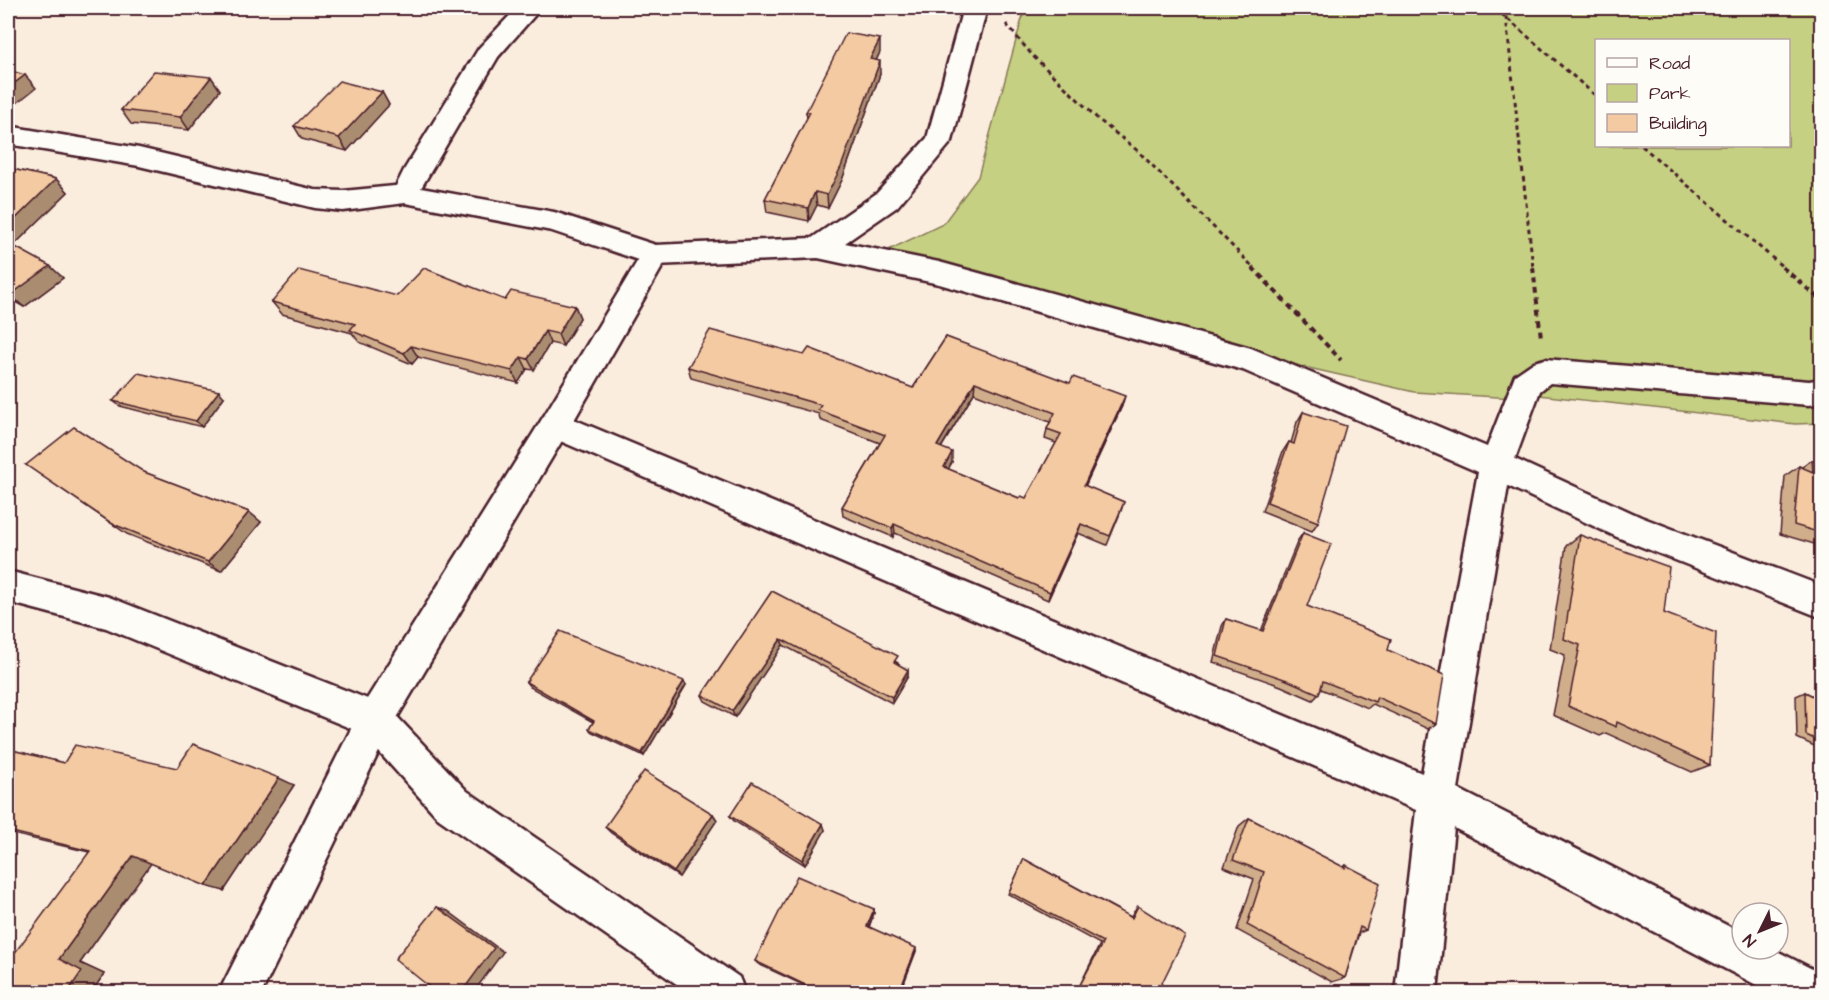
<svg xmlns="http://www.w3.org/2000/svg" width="1829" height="1000" font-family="'Architects Daughter',sans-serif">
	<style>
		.green { fill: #c5d083; stroke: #887857; stroke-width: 1.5; fill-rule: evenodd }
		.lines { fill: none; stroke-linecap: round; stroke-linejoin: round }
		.minor-casing { stroke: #4a1f2b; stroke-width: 5 }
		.secondary-casing { stroke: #4a1f2b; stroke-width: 5 }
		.path-far1 { stroke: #4a1f2b; stroke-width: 3; stroke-dasharray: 4.5 4; stroke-linecap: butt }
		.path { stroke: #4a1f2b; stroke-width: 4; stroke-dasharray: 6 4.5; stroke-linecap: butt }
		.minor { fill: #fdfcf7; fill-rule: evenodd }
		.secondary { fill: #fdfcf7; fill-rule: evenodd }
		.wall { fill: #d1ae8b; stroke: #4a1f2b; stroke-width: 1.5; fill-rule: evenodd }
		.shaded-wall { fill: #aa8d71; stroke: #4a1f2b; stroke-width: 1.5 }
		.building { fill: #f3caa2; stroke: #4a1f2b; stroke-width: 1.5; fill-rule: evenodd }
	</style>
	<rect width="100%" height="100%" fill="#faedde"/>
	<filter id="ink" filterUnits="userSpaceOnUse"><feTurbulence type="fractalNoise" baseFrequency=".0167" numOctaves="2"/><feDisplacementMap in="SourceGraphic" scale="12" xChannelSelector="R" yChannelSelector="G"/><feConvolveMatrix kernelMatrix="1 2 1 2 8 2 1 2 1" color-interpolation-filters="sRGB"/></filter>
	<g filter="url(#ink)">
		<path class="green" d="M1025,8H1821V423L1795,424L1530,394V399L1414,392L1300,366L880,254L943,224L978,177ZM1596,40H1788V146H1596Z"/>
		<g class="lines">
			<defs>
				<g id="minor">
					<path d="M963,8H987L952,141L897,207L845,243L939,262L1251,348L1487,447L1515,375L1534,362L1545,359L1809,381L1822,379V403L1809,405L1550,383L1540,391L1515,459L1641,517L1822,586V618L1617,537L1508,486L1458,789L1742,933V949H1773L1822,974V992H1770L1454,828L1437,992H1395L1416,810L544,434L539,425L544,416L555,412L566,416L1422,773L1478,472L1243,370L939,284L818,258L655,265L645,262L641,255L645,248L655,245L812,238L877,193L927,138Z"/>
					<path d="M8,126L139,148L315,190L343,191L405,185L415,187L418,194L415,201L405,203L343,211L315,208L139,166L8,144Z"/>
					<path d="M8,571L109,597L388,707L467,791L739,977L745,992H688L439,819L362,733L106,628L8,602Z"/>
				</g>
				<path id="secondary" d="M517,8H541L498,57L421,188L554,212L665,248L669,255L566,434L388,733L262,992H219L362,707L544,416L638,260L552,231L405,203L395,201L392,194L404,170L479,48Z"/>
			</defs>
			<use href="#minor" class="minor-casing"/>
			<use href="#secondary" class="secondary-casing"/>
			<g class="path-far1">
				<path d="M1495,8L1596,96"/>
				<path d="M1505,8L1533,268"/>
				<path d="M1006,24L1033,56L1099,120L1138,151L1254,268"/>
				<path d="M1642,146L1784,268"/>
			</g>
			<g class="path">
				<path d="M1252,267L1341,360"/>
				<path d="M1533,267L1541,338"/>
				<path d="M1782,267L1822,301"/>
			</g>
			<use href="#minor" class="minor"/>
			<use href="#secondary" class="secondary"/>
		</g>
		<g class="wall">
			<path d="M880,52L876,60L880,74L842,180L828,208L817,205L809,221L767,212L765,199L807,118L806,112Z"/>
			<path d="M211,77L220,90L189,130L131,124L121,110Z"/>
			<path d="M382,92L389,105L347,151L302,139L294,126Z"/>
			<path d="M8,168L56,179L68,192L13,246L50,266L63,278L24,307L8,298Z"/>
			<path d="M397,296L575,306L580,318L563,346L550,343L534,370L527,369L518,383L418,357L412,364L359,342L352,333L282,314L272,302Z"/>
			<path d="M946,337L1122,406L1085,486L1124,502L1121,511L1107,545L1078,533L1048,600L895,533L893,537L843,516L842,507L880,443L820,420L819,414L691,378L688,367L913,388ZM974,393L1050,422L1047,429L1045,439L1056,443L1026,498H1019L948,469L952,462L941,448Z"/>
			<path d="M224,397L202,427L120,406L113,401Z"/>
			<path d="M1303,412L1318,522L1312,531L1262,511L1283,451L1289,442L1291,443L1297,422Z"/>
			<path d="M1812,460L1821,462V546L1780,534L1785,476L1799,466L1802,467Z"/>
			<path d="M26,465L144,472L249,512L261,522L221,571L127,534Z"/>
			<path d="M1303,533L1307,606L1388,650L1436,724L1428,729L1373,704L1368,708L1321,689L1319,694L1313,700L1281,686L1213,662L1222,626L1226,619L1261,631L1298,540Z"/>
			<path d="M1580,535L1664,613L1710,765L1692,772L1606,733L1600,736L1553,715L1565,655L1550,649L1566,546Z"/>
			<path d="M772,591L898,663L897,664L908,670V676L892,703L783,645L735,717L705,701L702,695Z"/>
			<path d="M526,682L686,685L644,756L592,732L589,729L593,722L530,687Z"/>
			<path d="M1805,692L1821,700V749L1797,738L1796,696Z"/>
			<path d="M8,749L64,763L177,768L294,785L224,891L151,863L80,963L104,974L91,993H13L89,852L8,833Z"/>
			<path d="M713,814L717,820L679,877L611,833L605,827Z"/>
			<path d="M730,816L825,830L805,865L734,821Z"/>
			<path d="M1249,818L1343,867L1346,865L1366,930L1359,933L1345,978L1332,982L1237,930L1254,879L1224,867L1239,826Z"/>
			<path d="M1024,859L1131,917L1136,908L1138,906L1157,993H1083L1078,989L1100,944L1008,894Z"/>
			<path d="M874,909V913L869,927L916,951L900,993H820L758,964L755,961Z"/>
		</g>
		<g class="shaded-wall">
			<path d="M880,39V52L871,72L870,59Z"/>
			<path d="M880,61V74L842,180L828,208L827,195Z"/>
			<path d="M25,75L36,88L8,110V88Z"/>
			<path d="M211,77L220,90L189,130L180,117Z"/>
			<path d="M382,92L389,105L347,151L339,138Z"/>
			<path d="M56,179L68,192L10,249L8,247V226Z"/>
			<path d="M815,192L817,205L809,221L808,208Z"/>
			<path d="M50,266L63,278L24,307L10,295Z"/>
			<path d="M575,306L580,318L563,346L558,334Z"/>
			<path d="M545,331L550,343L534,370L528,359Z"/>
			<path d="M411,346L418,357L412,364L404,353Z"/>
			<path d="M521,357L527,369L518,383L512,371Z"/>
			<path d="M975,382L974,393L936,456L937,446Z"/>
			<path d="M219,391L224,397L202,427L196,421Z"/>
			<path d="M1125,396L1122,406L1081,495L1084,485Z"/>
			<path d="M952,452V462L944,477V467Z"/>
			<path d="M249,512L261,522L221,571L208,562Z"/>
			<path d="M894,524L895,533L893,537L892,528Z"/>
			<path d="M1081,524L1078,533L1048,600L1050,592Z"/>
			<path d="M781,639L783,645L735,717L732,711Z"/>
			<path d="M908,670V676L892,703V697Z"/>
			<path d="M684,681L686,685L644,756L642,753Z"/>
			<path d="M279,778L294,785L224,891L206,886Z"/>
			<path d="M713,814L717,820L679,877L674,872Z"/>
			<path d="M823,824L825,830L805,865L802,860Z"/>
			<path d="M133,856L152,862L80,963L104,974L91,993H67L59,959Z"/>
			<path d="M437,907L448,911L503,952L473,993H461Z"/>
			<path d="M874,909V913L868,929L867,926Z"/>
			<path d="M916,948V951L900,993H899Z"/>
		</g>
		<g class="building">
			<path d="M846,33L880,39L870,59L880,61L841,167L827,195L815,192L808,208L765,199L810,112H806Z"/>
			<path d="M8,70L25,75L8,88Z"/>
			<path d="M154,71L211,77L180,117L121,110Z"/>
			<path d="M339,81L382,92L339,138L294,126Z"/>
			<path d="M8,168L56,179L8,226Z"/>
			<path d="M8,243L50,266L10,295L8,294Z"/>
			<path d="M424,268L505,300L511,291L575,306L558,334L545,331L528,359L521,357L512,371L411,346L404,353L350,330L355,324L272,302L299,270L397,296Z"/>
			<path d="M710,330L804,355L809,348L913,388L946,337L1070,383L1073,377L1125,396L1084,485L1124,502L1110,536L1081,524L1050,592L894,524L892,528L842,507L885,435L818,410L821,405L688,367ZM975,382L1055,413L1047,429L1061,434L1026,498L1021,496L1019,498L944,467L952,452L937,446Z"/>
			<path d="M138,373L219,391L196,421L113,401Z"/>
			<path d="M1303,412L1346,426L1318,522L1267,502L1289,442L1294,444Z"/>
			<path d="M74,427L144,472L249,512L208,562L113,524L26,465Z"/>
			<path d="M1812,460L1821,462V533L1794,525L1799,466L1813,472Z"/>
			<path d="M1303,533L1331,544L1307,606L1391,639L1388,650L1444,675L1436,724L1377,697L1375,702L1323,681L1319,694L1287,680L1217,656L1226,619L1263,631Z"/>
			<path d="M1580,535L1669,567L1664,613L1716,633L1710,765L1617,722L1616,727L1568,706L1580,645L1564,639Z"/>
			<path d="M772,591L898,656L894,662L908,670L892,697L781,639L732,711L702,695Z"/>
			<path d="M560,631L684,681L642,753L589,729L594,721L526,682Z"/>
			<path d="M1805,692L1821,700V742L1806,735Z"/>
			<path d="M193,744L279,778L206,886L133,856L59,959L82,971L67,993H13L8,990V962L90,851L8,831V749L64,763L75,745L177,768Z"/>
			<path d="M644,771L713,814L674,872L605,827Z"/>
			<path d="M752,782L823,824L802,860L730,816Z"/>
			<path d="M1249,818L1345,868L1346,865L1380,883L1366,930L1360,927L1345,978L1247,925L1264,872L1233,860Z"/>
			<path d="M1024,859L1132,918L1138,906L1185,936L1157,993H1087L1079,987L1103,942L1009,892Z"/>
			<path d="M797,876L874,909L867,926L916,948L899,993H822L755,961Z"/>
			<path d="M437,907L494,948L461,993H437L395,959Z"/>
		</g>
	</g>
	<rect width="1829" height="1000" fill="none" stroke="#fdfcf7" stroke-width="30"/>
	<rect x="15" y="15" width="1799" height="970" fill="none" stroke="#4a1f2b" stroke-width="2" filter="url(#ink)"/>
	<rect x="1595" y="39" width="195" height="108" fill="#fdfcf7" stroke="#b5a4a5" stroke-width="1.5"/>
	<rect x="1607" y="58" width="30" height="9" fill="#fdfcf7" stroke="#b5a4a5" stroke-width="1.5"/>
	<text x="1649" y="69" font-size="18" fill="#4a1f2b">Road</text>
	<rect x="1607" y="84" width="30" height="18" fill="#c5d083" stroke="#b5a4a5" stroke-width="1.5"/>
	<text x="1649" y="99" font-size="18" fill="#4a1f2b">Park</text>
	<rect x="1607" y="114" width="30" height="18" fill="#f3caa2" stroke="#b5a4a5" stroke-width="1.5"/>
	<text x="1649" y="129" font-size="18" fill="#4a1f2b">Building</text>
	<g transform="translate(1760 931) rotate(227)"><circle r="28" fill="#fdfcf7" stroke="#b5a4a5" stroke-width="1.5"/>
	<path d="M0-4.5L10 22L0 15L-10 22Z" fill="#4a1f2b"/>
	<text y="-9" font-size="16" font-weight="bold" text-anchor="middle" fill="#4a1f2b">N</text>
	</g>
</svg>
